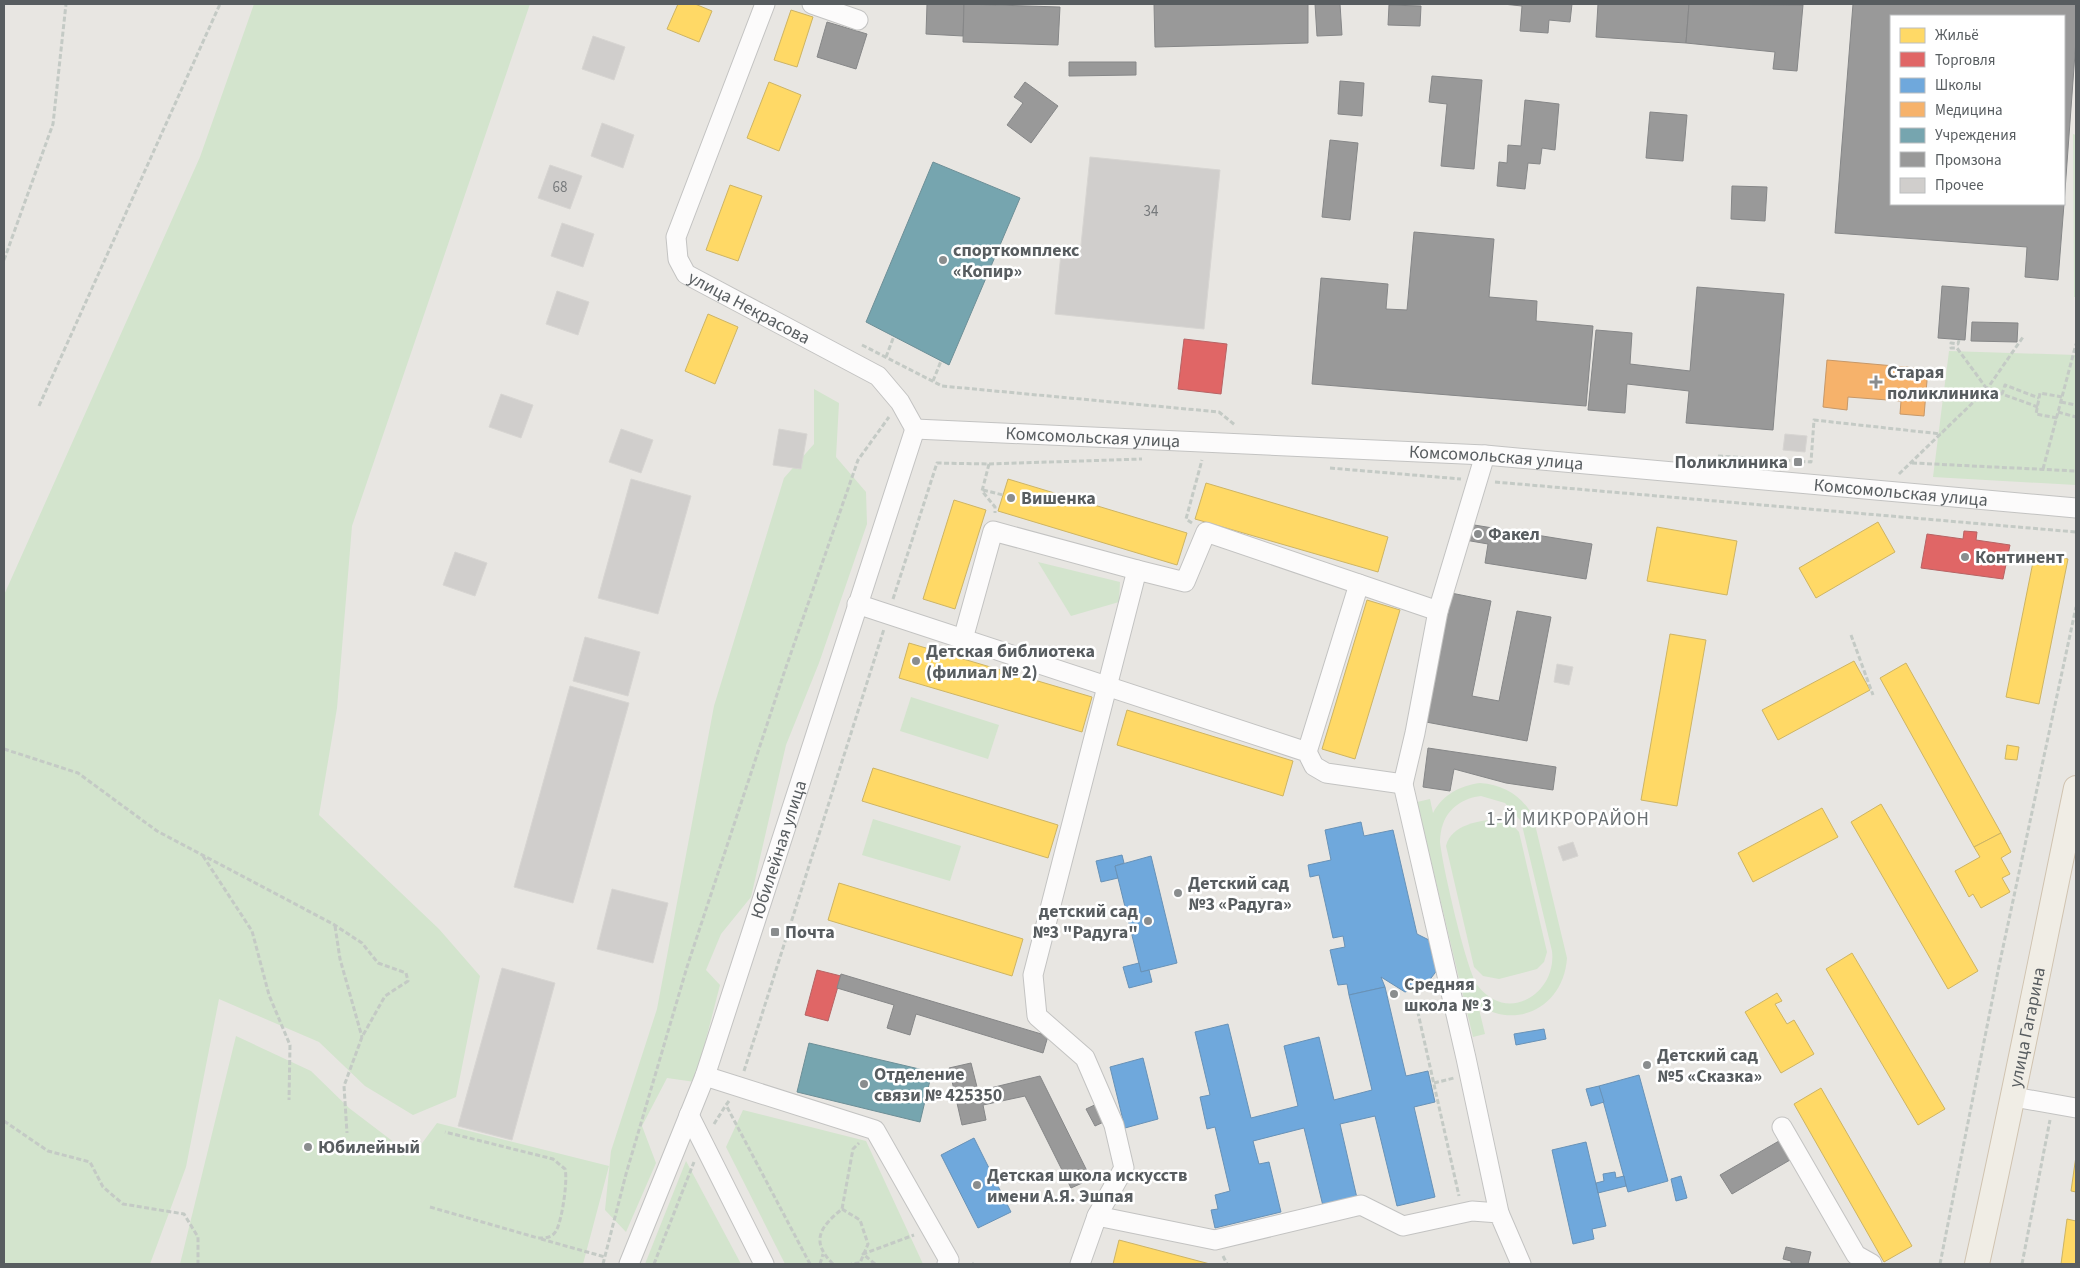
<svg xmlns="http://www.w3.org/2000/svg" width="2080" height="1268" font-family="'Source Sans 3',sans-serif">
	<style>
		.green { fill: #d3e4cd; fill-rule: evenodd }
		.homes { fill: #ffd966; stroke: #cdb464 }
		.shops { fill: #e06666; stroke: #b76364 }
		.schools { fill: #6fa8dc; stroke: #6892b7 }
		.health { fill: #f6b26b; stroke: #c79868 }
		.public { fill: #76a5af; stroke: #6d8f97 }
		.industry { fill: #999; stroke: #868788 }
		.building { fill: #d0cecc; stroke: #d7d5d2 }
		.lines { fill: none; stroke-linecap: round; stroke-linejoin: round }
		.minor-casing { stroke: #c3c3c2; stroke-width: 21 }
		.major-casing { stroke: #d0c3b0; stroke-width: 26 }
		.path { stroke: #c4cac5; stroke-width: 3; stroke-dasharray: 5 2.5; stroke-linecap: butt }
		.minor { stroke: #fcfbfb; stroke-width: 19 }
		.major { stroke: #f0ede5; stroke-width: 24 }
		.poi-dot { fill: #8a8d8e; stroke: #fff; stroke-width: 2 }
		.labels { text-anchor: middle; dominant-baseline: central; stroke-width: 5; stroke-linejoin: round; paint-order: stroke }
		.number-label { font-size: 15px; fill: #777a7c }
		.poi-label { font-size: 18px; font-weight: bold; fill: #585d60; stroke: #fff; text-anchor: start }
		.street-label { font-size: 18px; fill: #585d60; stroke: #fff }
		.neighbourhood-label { font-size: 19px; letter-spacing: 1px; fill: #696f72; stroke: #fff }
	</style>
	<rect width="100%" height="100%" fill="#e8e6e2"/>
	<g class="green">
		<path d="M254,4H530L352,526L337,708L319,815L439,929L480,976L456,1097L413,1115L365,1086L319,1042L219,999L186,1167L150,1264H4V595L200,157Z"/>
		<path d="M2073,134L2076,135V297H2074Z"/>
		<path d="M1949,351L2076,355V485L1933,477Z"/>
		<path d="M814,389L839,403L836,457L866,492L867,524L819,663L786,745L751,897L721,934L706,970L720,985L695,1082L667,1078L642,1126L656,1163L626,1232L605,1210L611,1151L657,1009L714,706L784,478L814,444Z"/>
		<path d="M1038,562L1120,582L1119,602L1071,616Z"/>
		<path d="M911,697L999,725L988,759L900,731Z"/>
		<path d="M1480,783C1504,785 1521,795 1533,816L1567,958C1564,1005 1519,1031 1478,1005L1485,1034L1473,1037L1417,802L1430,799L1433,813C1443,794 1460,786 1480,783ZM1481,796L1505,803L1521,821L1552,951C1557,994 1507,1024 1478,986C1467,973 1442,864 1440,842C1440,836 1441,829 1443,824C1449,807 1464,798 1481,796Z"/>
		<path d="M873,819L961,846L950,881L862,855Z"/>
		<path d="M1501,819L1510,822L1519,832L1547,952L1544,962L1537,969L1499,979L1483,976L1474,967L1446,846C1451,824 1481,820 1501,819Z"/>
		<path d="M236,1036L311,1071L349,1108L395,1143L417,1150L437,1123L609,1166L583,1264H180Z"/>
		<path d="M743,1110L866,1141L923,1264H785L726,1147Z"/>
		<path d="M686,1161L741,1264H645Z"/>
	</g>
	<g class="homes">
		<path d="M678,4H695L712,11L699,42L667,29Z"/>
		<path d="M791,10L813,17L797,67L774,60Z"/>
		<path d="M769,82L801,95L779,151L747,138Z"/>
		<path d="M730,185L762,196L738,261L706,250Z"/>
		<path d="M708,314L738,327L715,384L685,371Z"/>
		<path d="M1008,479L1187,533L1177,565L998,511Z"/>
		<path d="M1206,483L1388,537L1378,572L1195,519Z"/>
		<path d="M954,500L986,510L955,609L923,599Z"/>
		<path d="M1878,522L1895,552L1816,598L1799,568Z"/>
		<path d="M1657,527L1737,541L1727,595L1647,581Z"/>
		<path d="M2035,552L2068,559L2039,704L2006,697Z"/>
		<path d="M1367,600L1400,610L1355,759L1322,749Z"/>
		<path d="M1670,634L1706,640L1677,806L1641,800Z"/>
		<path d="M909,643L1092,697L1082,732L899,678Z"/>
		<path d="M1854,661L1870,690L1778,740L1762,710Z"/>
		<path d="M1906,663L2001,833L1974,847L1880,678Z"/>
		<path d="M1127,710L1293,761L1283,796L1117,745Z"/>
		<path d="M2007,745L2019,747L2017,760L2005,759Z"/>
		<path d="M873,768L1058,825L1048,858L862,801Z"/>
		<path d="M1881,804L1978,971L1948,989L1851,822Z"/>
		<path d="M1822,808L1838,837L1753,882L1738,853Z"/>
		<path d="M2001,833L2011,852L2001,858L2010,874L2002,878L2010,892L1981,908L1973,894L1969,897L1955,871L1980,857L1974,847Z"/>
		<path d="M839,883L1023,939L1012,976L828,920Z"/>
		<path d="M1852,953L1945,1109L1918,1125L1826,969Z"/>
		<path d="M1777,993L1782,1001L1775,1004L1787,1024L1794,1020L1814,1054L1781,1073L1745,1012Z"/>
		<path d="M1821,1088L1912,1246L1884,1262L1794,1104Z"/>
		<path d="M2076,1156V1192L2071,1191Z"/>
		<path d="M2067,1219L2076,1221V1264H2061Z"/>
		<path d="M1119,1240L1210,1264H1113Z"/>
	</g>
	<g class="shops">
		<path d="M1184,339L1227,344L1221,394L1178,389Z"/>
		<path d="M1964,531L1977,532L1976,540L2010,545L2003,579L1921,568L1927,534L1963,539Z"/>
		<path d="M817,970L841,976L828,1021L805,1015Z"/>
	</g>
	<g class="schools">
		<path d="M1361,822L1364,836L1393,830L1417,934L1429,940L1432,955L1436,956L1438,969L1425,986L1405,992L1381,977L1385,987L1349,995L1347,984L1338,985L1330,950L1345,947L1343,936L1333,938L1319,875L1310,877L1308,865L1331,860L1325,830Z"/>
		<path d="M1122,855L1124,863L1115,866L1118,878L1101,882L1096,861Z"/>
		<path d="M1151,856L1177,963L1141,972L1115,866Z"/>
		<path d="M1139,963L1141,972L1149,970L1152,982L1129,988L1123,967Z"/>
		<path d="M1385,987L1406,1076L1428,1071L1435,1102L1414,1107L1435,1197L1397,1206L1375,1116L1340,1124L1357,1198L1323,1206L1304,1128L1253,1141L1259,1164L1269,1162L1281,1212L1215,1228L1211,1210L1218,1209L1215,1195L1230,1191L1215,1127L1207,1129L1200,1097L1210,1095L1195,1032L1228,1024L1251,1118L1298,1106L1284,1046L1319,1037L1334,1100L1372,1090L1349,995Z"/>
		<path d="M1544,1029L1546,1039L1516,1045L1514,1034Z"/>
		<path d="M1143,1058L1158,1119L1125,1128L1110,1067Z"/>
		<path d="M1639,1075L1668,1181L1628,1192L1599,1086Z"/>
		<path d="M1599,1086L1604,1102L1591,1106L1586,1089Z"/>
		<path d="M974,1138L1011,1212L978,1228L941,1155Z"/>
		<path d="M1586,1142L1606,1226L1592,1229L1594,1239L1573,1244L1552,1150Z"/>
		<path d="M1615,1172L1616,1178L1624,1176L1626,1186L1598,1193L1596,1183L1604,1181L1603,1174Z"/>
		<path d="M1681,1176L1687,1198L1676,1201L1671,1179Z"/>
	</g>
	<path class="health" d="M1827,360L1928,369L1924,416L1900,414L1901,401L1848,397L1847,410L1823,407Z"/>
	<g class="public">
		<path d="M933,162L1020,198L949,365L866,322Z"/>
		<path d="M809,1043L932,1072L920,1122L797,1092Z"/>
	</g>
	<g class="industry">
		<path d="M927,4H964L963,36L926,34Z"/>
		<path d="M964,4L1060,7L1058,45L963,42Z"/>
		<path d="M1154,4H1308V43L1155,47Z"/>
		<path d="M1315,4H1340L1342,35L1317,36Z"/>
		<path d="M1503,4H1572L1570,22L1549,20L1548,33L1520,31L1522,6Z"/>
		<path d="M1598,4H1689L1686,43L1596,37Z"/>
		<path d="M1689,4L1803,5L1797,71L1773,69L1775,52L1686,43Z"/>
		<path d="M1853,4H2076V40L2064,204V16H1891V204H2064L2058,280L2025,277L2027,247L1835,233Z"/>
		<path d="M1389,5L1421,6L1420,26L1388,25Z"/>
		<path d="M827,22L867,34L856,69L817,57Z"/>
		<path d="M1069,62H1136V75L1069,76Z"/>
		<path d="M1432,76L1482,80L1474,169L1441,166L1447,104L1429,102Z"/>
		<path d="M1340,81L1364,83L1362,116L1338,114Z"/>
		<path d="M1025,82L1058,106L1031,143L1007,125L1023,103L1014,97Z"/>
		<path d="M1525,100L1559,104L1555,150L1542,148L1540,164L1528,163L1525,189L1497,186L1499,162L1507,163L1508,145L1521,146Z"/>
		<path d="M1650,112L1687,115L1683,161L1646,158Z"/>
		<path d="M1330,140L1358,143L1350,220L1322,217Z"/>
		<path d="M1732,186L1767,187L1765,221L1731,219Z"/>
		<path d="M1414,232L1494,239L1489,297L1537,301L1536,321L1593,326L1586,406L1312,384L1321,278L1388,284L1386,309L1407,310Z"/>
		<path d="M1942,286L1969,288L1965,340L1938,338Z"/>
		<path d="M1697,287L1784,294L1773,430L1686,423L1689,391L1627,384L1625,413L1588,410L1596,330L1632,333L1630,364L1690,371Z"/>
		<path d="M1972,322L2018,323L2017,342L1971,341Z"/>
		<path d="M1468,524L1592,544L1586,579L1485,563L1488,544L1465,540Z"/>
		<path d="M1451,593L1491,601L1472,696L1499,701L1517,611L1551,617L1527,741L1426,722Z"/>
		<path d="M1428,748L1556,767L1553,790L1506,783L1454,769L1450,791L1423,787Z"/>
		<path d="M841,974L1048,1036L1043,1053L916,1014L910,1035L887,1028L894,1005L837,988Z"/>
		<path d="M971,1063L978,1091L1040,1076L1091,1179L1071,1188L1025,1096L983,1105L986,1120L962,1125L949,1068Z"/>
		<path d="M1099,1103L1108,1120L1095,1126L1086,1109Z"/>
		<path d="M1779,1141L1790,1160L1732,1194L1720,1175Z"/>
		<path d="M1786,1247L1811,1252L1808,1264H1791V1261L1783,1259Z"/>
	</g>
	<g class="building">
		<path d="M593,36L625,47L614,80L582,69Z"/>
		<path d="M602,123L634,135L623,168L591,156Z"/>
		<path d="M1090,157L1220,170L1204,329L1055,314L1061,253L1080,255Z"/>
		<path d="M550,165L582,176L570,209L538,198Z"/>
		<path d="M562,223L594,234L583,267L551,256Z"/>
		<path d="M557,291L589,302L578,335L546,324Z"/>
		<path d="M501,394L533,405L521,438L489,427Z"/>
		<path d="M621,429L653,440L641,473L609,462Z"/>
		<path d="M779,429L807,434L801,469L773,465Z"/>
		<path d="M1785,434L1807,436L1805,452L1783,450Z"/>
		<path d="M631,479L691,496L658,614L598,598Z"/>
		<path d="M455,552L487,563L475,596L443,585Z"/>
		<path d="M585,637L640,652L628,696L573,681Z"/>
		<path d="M1557,664L1573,667L1569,685L1554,682Z"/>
		<path d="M570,686L629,703L573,903L514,887Z"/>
		<path d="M1573,842L1578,856L1563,861L1558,847Z"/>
		<path d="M612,889L668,903L653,963L597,949Z"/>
		<path d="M502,968L555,983L512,1140L458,1126Z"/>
	</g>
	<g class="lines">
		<defs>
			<g id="minor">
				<path id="s1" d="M765,4L676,237L678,259L686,274L878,376L900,402L915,429"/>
				<path d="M812,4L858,20"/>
				<path id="s2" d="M915,429L1485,455L2076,508"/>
				<path d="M1485,455L1438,611L1415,733L1403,784L1466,1058L1499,1213"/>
				<path d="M857,604L1307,752L1314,766L1326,773L1403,784"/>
				<path d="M963,639L993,531L1137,570"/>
				<path d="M1307,752L1359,584"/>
				<path d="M705,1076L875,1130L949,1260L947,1264"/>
				<path d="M2014,1097L2076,1108"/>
				<path d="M689,1115L764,1264"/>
				<path d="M1782,1127L1856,1255L1872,1264"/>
				<path d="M1097,1216L1124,1168L1114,1125L1085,1058L1037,1016L1033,975L1137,570L1185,582L1206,532L1438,611"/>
				<path id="s3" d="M629,1264L705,1076L915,429"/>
				<path d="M1080,1264L1097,1216L1215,1240L1361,1205L1403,1226L1472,1211L1499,1213L1521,1264"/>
			</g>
			<g id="major">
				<path id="s4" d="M1977,1264C2012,1106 2043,947 2076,788"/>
			</g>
		</defs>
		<use href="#minor" class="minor-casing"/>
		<use href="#major" class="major-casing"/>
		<g class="path">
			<path d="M4,260L53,124L66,4"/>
			<path d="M1959,340L1958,344L1951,343V348H1957L1987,389L2002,394"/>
			<path d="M862,345L942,386L1219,412L1235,425"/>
			<path d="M886,357L894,336"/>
			<path d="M933,381L941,361"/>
			<path d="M2061,402L2076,405"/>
			<path d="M39,406L220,4"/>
			<path d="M2038,407L2002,394L2005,385L2039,398"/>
			<path d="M2058,412L2076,417"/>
			<path d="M2057,418L2036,414L2040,393L2062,397"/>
			<path d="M1718,456L1811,462L1814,420L1941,434"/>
			<path d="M1912,463L2076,471"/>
			<path d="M989,464L982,491L995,507V513"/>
			<path d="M1330,468L1461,479"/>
			<path d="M2043,469L2076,344"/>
			<path d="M1899,474L1987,389L2023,337"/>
			<path d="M1495,482L2076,532"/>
			<path d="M983,490L1003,495"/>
			<path d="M1192,523L1186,519L1202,460"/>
			<path d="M893,599L937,463L989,464L1142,459"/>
			<path d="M1851,635L1873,695"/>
			<path d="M4,749L78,773L157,831L333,924L362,943L378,963L406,973L408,981L385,996L362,1037L344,1086L347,1133"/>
			<path d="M203,856L252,931L269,995L290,1045L289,1100"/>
			<path d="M335,926L340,959L362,1037"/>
			<path d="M1416,1004L1459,1196"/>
			<path d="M744,1071L884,629"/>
			<path d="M1434,1083L1454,1078"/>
			<path d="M729,1101L726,1105L810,1264"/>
			<path d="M4,1121L48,1151L90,1162L103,1187L123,1204L184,1214L198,1237V1264"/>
			<path d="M714,1124L726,1105"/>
			<path d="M430,1207L538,1238C545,1238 552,1238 556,1231C562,1221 568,1180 565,1169L553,1159L445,1132"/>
			<path d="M842,1209L860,1220L868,1244L860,1263L851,1264"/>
			<path d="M541,1239L605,1257"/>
			<path d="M1223,1256L1227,1264"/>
			<path d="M603,1264L626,1174L687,967L784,673L858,460L889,417"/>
			<path d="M654,1264L694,1162"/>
			<path d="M820,1264L823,1254"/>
			<path d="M833,1264C810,1241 820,1227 842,1209L853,1149L859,1143"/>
			<path d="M875,1264L863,1254L914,1235"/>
			<path d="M972,1264H974"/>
			<path d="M1940,1264L1999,966L2076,607"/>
			<path d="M2022,1264L2050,1120"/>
		</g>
		<use href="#minor" class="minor"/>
		<use href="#major" class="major"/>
	</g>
	<g class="poi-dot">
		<circle cx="943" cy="260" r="5"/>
		<path d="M1873.5 374.5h5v5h5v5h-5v5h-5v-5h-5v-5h5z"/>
		<rect x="1793" y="457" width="10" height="10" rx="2.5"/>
		<circle cx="1011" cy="498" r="5"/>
		<circle cx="1478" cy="534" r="5"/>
		<circle cx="1965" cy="557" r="5"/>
		<circle cx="916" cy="661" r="5"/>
		<circle cx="1178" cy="893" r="5"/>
		<circle cx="1148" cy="921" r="5"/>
		<rect x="770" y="927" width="10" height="10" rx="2.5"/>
		<circle cx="1394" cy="994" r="5"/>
		<circle cx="1647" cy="1065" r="5"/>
		<circle cx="864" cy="1084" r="5"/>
		<circle cx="308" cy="1147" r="5"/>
		<circle cx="977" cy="1185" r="5"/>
	</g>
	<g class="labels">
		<g class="number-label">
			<text x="560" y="187">68</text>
			<text x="1151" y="211">34</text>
		</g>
		<g class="poi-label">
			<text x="953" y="250">спорткомплекс<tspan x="953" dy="21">«Копир»</tspan></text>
			<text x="1887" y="372">Старая<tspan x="1887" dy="21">поликлиника</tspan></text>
			<text x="1788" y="462" text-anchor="end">Поликлиника</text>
			<text x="1021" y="498">Вишенка</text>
			<text x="1488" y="534">Факел</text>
			<text x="1975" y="557">Континент</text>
			<text x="926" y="651">Детская библиотека<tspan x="926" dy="21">(филиал № 2)</tspan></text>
			<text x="1188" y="883">Детский сад<tspan x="1188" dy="21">№3 «Радуга»</tspan></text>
			<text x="1138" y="911" text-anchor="end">детский сад<tspan x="1138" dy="21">№3 "Радуга"</tspan></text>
			<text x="785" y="932">Почта</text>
			<text x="1404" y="984">Средняя<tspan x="1404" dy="21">школа № 3</tspan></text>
			<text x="1657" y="1055">Детский сад<tspan x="1657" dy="21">№5 «Сказка»</tspan></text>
			<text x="874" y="1074">Отделение<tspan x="874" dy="21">связи № 425350</tspan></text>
			<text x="318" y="1147">Юбилейный</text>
			<text x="987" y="1175">Детская школа искусств<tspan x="987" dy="21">имени А.Я. Эшпая</tspan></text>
		</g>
		<g class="street-label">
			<text stroke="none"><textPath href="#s1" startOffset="360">улица Некрасова</textPath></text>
			<text stroke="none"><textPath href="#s2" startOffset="178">Комсомольская улица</textPath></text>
			<text stroke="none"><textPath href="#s2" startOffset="582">Комсомольская улица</textPath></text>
			<text stroke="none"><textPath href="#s2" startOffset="988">Комсомольская улица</textPath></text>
			<text stroke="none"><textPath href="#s3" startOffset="441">Юбилейная улица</textPath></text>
			<text stroke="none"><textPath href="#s4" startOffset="242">улица Гагарина</textPath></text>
		</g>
		<g class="neighbourhood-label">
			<text x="1568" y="819">1-Й МИКРОРАЙОН</text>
		</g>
	</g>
	<rect width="2080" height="1268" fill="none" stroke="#585d60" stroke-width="10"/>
	<rect x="1890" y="15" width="175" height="190" fill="#ffffff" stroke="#bcbebf"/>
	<rect x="1900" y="28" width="25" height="15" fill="#ffd966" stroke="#bcbebf"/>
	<text x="1935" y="40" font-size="15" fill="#585d60">Жильё</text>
	<rect x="1900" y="52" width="25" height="15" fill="#e06666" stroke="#bcbebf"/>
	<text x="1935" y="65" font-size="15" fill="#585d60">Торговля</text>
	<rect x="1900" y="78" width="25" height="15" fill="#6fa8dc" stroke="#bcbebf"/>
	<text x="1935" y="90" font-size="15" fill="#585d60">Школы</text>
	<rect x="1900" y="102" width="25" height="15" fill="#f6b26b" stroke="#bcbebf"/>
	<text x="1935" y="115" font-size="15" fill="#585d60">Медицина</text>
	<rect x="1900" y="128" width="25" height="15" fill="#76a5af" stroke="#bcbebf"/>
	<text x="1935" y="140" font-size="15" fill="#585d60">Учреждения</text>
	<rect x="1900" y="152" width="25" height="15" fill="#999999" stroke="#bcbebf"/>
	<text x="1935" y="165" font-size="15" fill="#585d60">Промзона</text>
	<rect x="1900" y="178" width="25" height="15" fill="#d0cecc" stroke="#bcbebf"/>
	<text x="1935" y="190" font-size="15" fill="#585d60">Прочее</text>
</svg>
